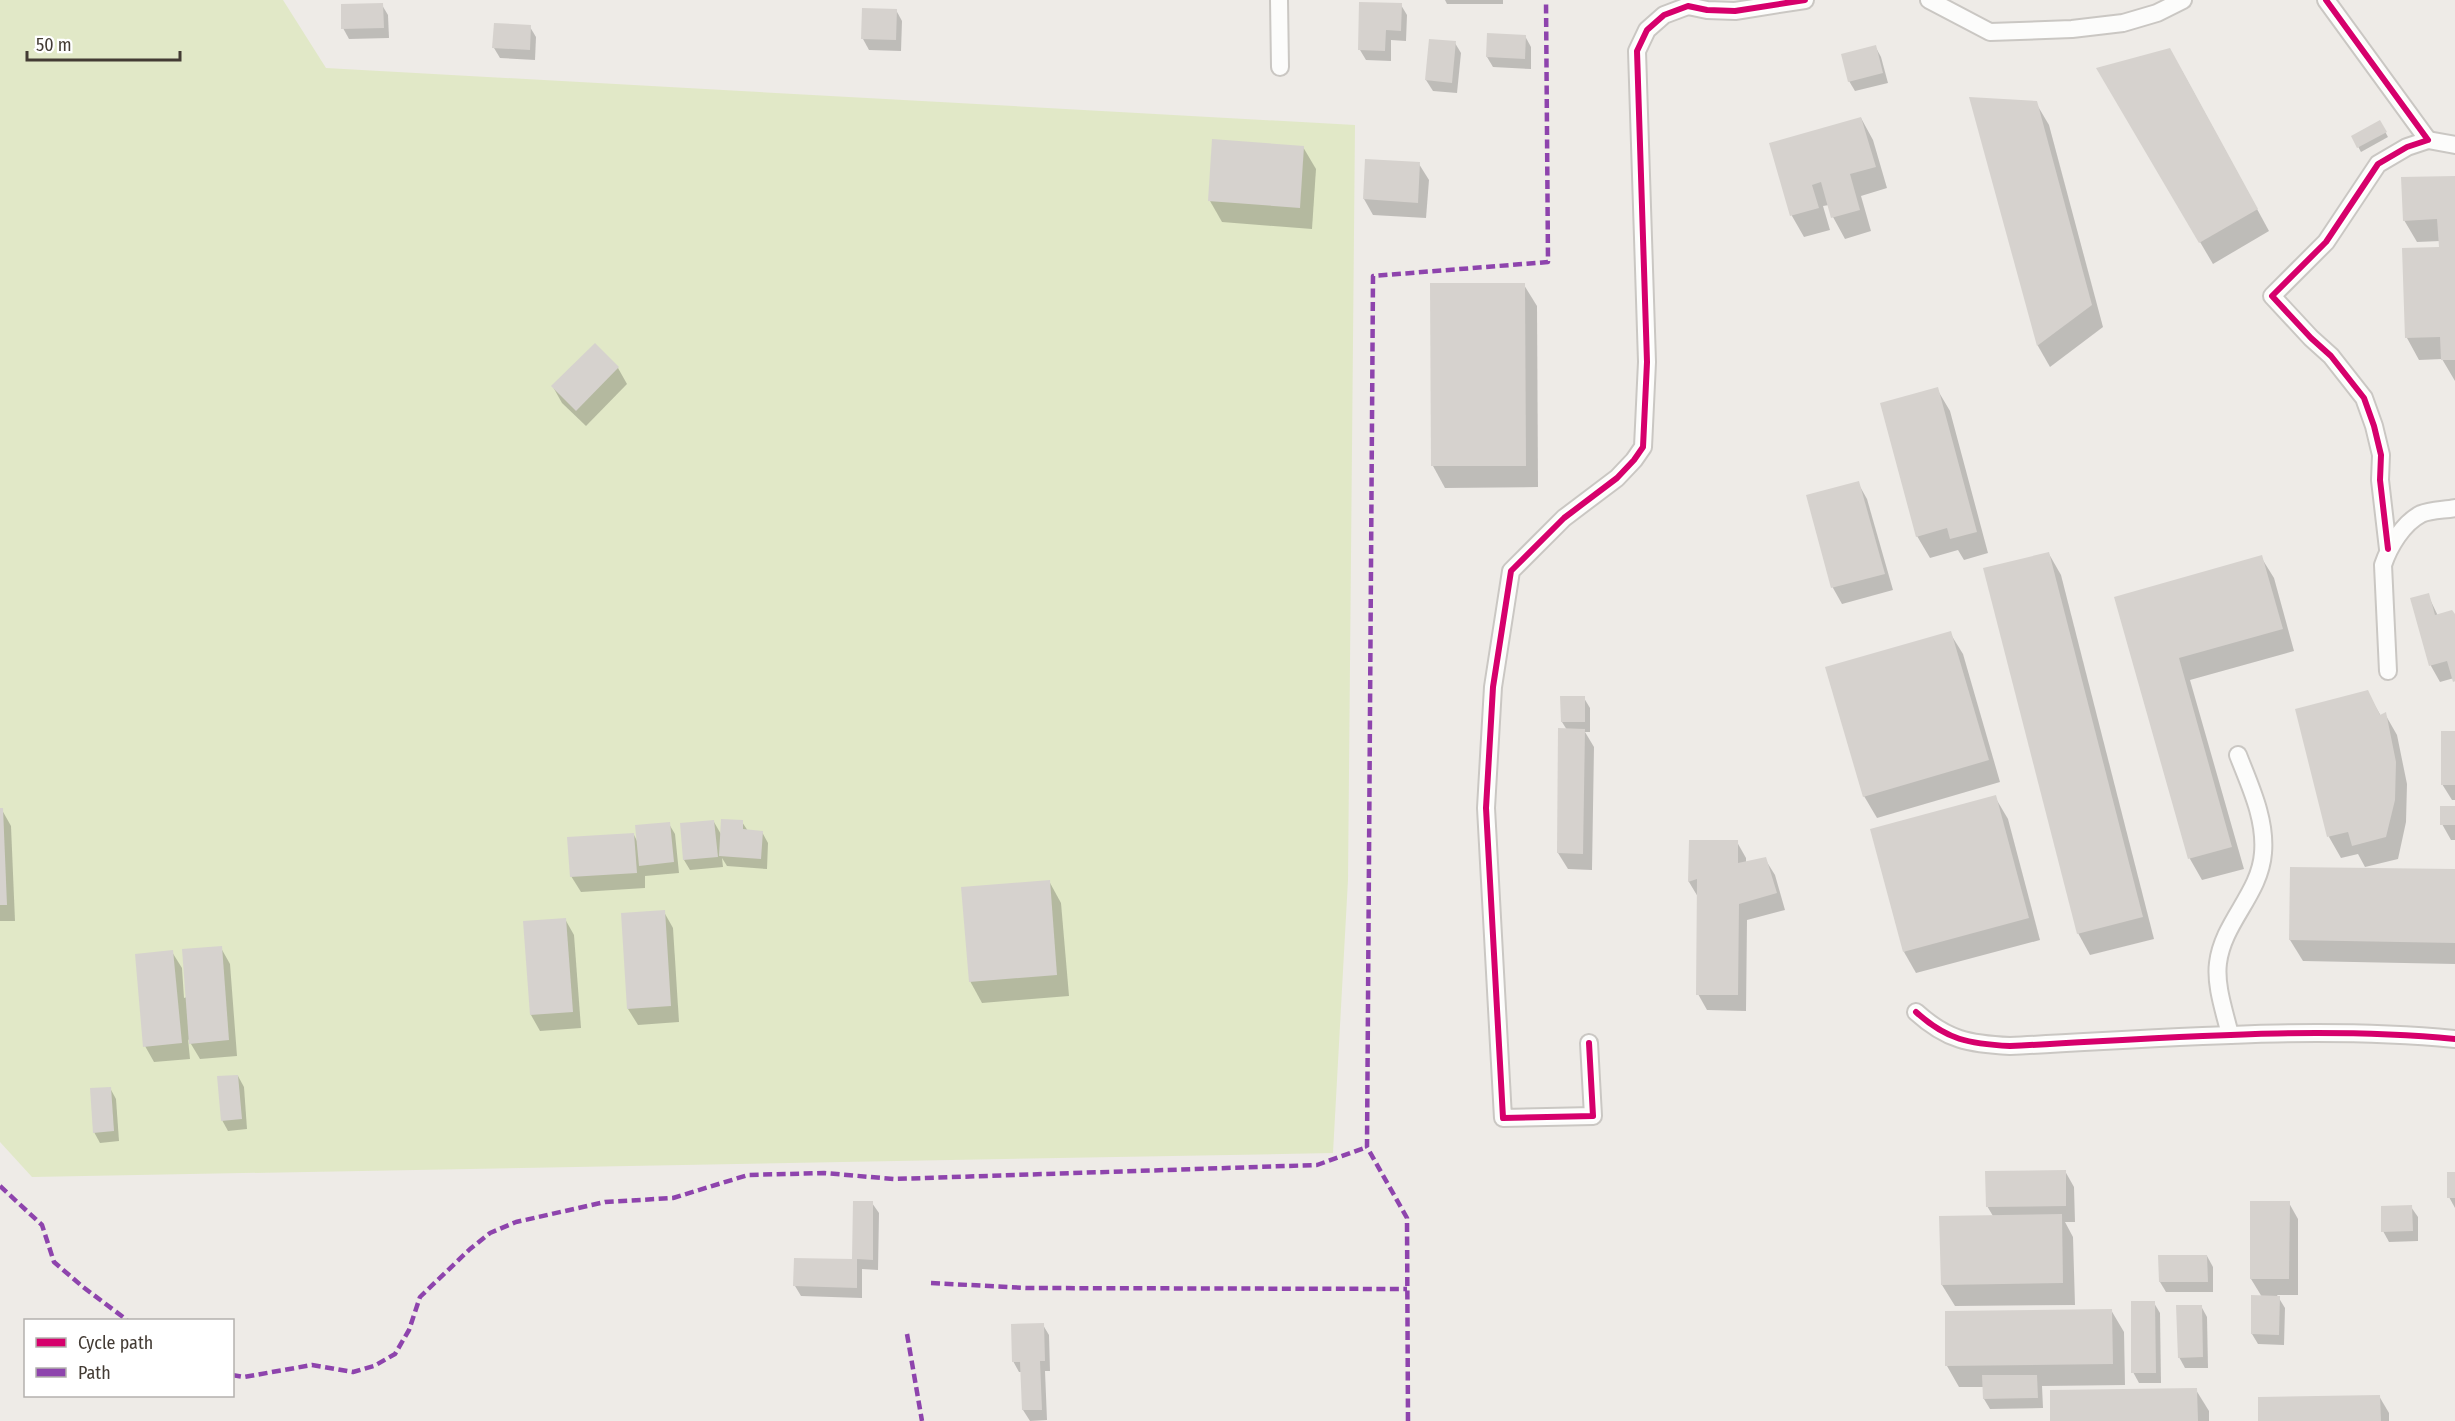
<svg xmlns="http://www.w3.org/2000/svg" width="2455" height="1421" font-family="'Fira Sans Condensed',sans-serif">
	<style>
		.green { fill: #e1e8c7 }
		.shadow { fill: #0003 }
		.building { fill: #d6d2ce }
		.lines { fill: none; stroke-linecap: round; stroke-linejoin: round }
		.minor-casing { stroke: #cac7c3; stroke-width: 20 }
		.minor { stroke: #fcfcfb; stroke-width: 16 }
		.quiet { stroke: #8e44ad; stroke-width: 4.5; stroke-dasharray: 9 4.5; stroke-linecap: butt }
		.cycleway-casing { stroke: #fff; stroke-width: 10 }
		.cycleway { stroke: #d6006c; stroke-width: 6 }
	</style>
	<rect width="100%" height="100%" fill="#eeebe7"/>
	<path class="green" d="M0,0H283L326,68L1355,125L1348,880L1333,1153L32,1177L0,1142Z"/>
	<g class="shadow">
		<path d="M1445,0H1503V4H1447Z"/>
		<path d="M382,5L388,15L389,38L349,39L343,28Z"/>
		<path d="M1401,5L1407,15L1406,41L1391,40V61L1366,60L1360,50Z"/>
		<path d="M864,9L896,10L902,21L901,51L869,50L863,39Z"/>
		<path d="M530,27L536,37L535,60L500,58L494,48Z"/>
		<path d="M1525,36L1531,47V69L1493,67L1487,57Z"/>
		<path d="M1455,43L1461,53L1457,93L1433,91L1426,80Z"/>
		<path d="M1875,46L1881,57L1888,83L1855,91L1849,81Z"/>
		<path d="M2098,69L2182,71L2269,231L2213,264Z"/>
		<path d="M1971,99L2036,103L2049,125L2103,327L2050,367L2038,346Z"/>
		<path d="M1861,118L1873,140L1887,188L1861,196L1871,231L1845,239L1833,217L1829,205L1823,206L1830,230L1804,237L1792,216L1771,144Z"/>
		<path d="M2380,122L2388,137L2361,152L2353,137Z"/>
		<path d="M1303,147L1316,169L1312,229L1222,222L1210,201Z"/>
		<path d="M1419,164L1429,180L1426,218L1373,215L1364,199Z"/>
		<path d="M2455,177V381L2442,359L2419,360L2407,338L2403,249L2440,248V241L2417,242L2404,220Z"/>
		<path d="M1524,285L1537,306L1538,487L1445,488L1433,466Z"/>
		<path d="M595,345L618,368L627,384L586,426L562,403L553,387Z"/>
		<path d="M1937,389L1950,411L1988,553L1964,560L1958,550L1930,558L1917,536Z"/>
		<path d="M1858,483L1867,499L1893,590L1842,604L1833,588L1808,497Z"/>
		<path d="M2049,554L2061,575L2154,939L2090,955L2078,933Z"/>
		<path d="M2261,557L2274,578L2294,651L2190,680L2244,869L2202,880L2190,859L2116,598Z"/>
		<path d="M2428,595L2438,616L2455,617V682L2454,678L2440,682L2431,666L2412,600Z"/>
		<path d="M1950,633L1963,654L2000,782L1877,818L1864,796Z"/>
		<path d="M2367,692L2381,716L2385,714L2397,735L2407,784L2406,822L2398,859L2365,867L2358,854L2341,858L2329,837Z"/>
		<path d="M1584,698L1590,708V732H1585L1594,747L1592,870L1568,869L1558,853L1560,730H1567L1562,722Z"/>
		<path d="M2455,732V800H2452L2442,784Z"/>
		<path d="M1995,797L2008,819L2040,940L1916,973L1904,952Z"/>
		<path d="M2455,808V840H2451L2442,824Z"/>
		<path d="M0,810H2L11,826L15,921H0Z"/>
		<path d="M714,822L722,836L742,822L748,831L762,832L768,843L767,869L727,866L722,858L723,867L690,870L684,860Z"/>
		<path d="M669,824L675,834L679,873L645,876V888L581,892L571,876L634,835L638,843Z"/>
		<path d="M1690,841L1737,842L1746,858V863L1765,859L1775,875L1785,910L1747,920L1746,1011L1707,1010L1698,994V897L1689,882Z"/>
		<path d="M2455,870V964L2303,961L2290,940Z"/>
		<path d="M1049,881L1061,903L1069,996L982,1003L970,981Z"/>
		<path d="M664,912L673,928L679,1022L638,1025L628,1009Z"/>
		<path d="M565,919L574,935L581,1028L540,1031L531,1015Z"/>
		<path d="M221,948L230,964L237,1056L200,1059L188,1039L190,1059L154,1062L145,1046L172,952L182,968L184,998L187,997Z"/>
		<path d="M238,1076L244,1087L247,1129L228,1131L222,1120Z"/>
		<path d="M110,1088L116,1099L119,1141L100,1143L94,1132Z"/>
		<path d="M2065,1171L2074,1187L2075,1222H2065L2073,1237L2075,1305L1955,1306L1942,1285L1993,1216L1987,1206Z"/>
		<path d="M2455,1173V1208L2449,1197Z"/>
		<path d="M872,1203L879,1213L878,1270L862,1269V1298L801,1296L795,1286L853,1260Z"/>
		<path d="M2289,1203L2298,1219V1295H2277L2285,1308L2284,1345L2258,1344L2252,1334L2262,1297L2251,1279Z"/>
		<path d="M2411,1207L2418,1217V1241L2389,1242L2383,1231Z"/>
		<path d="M2207,1256L2213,1267V1292H2166L2160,1282Z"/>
		<path d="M2154,1303L2160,1313L2161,1383H2139L2133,1372Z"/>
		<path d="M2201,1306L2207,1317L2208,1368H2185L2179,1357Z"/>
		<path d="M2111,1310L2124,1332L2125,1385L2042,1386L2043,1408L1990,1409L1984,1399V1387H1959L1947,1366Z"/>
		<path d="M1043,1325L1049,1335L1050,1371H1045L1047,1420L1030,1421L1023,1410L1022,1372H1019L1013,1361Z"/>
		<path d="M2196,1390L2209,1411V1421H2052Z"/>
		<path d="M2379,1396L2389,1413V1421H2260Z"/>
	</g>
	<g class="building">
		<path d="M1359,2L1402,3L1401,31L1386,30L1385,51L1358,50Z"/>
		<path d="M383,3L384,28L341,29V4Z"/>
		<path d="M862,8L897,9L896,40L861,39Z"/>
		<path d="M494,23L531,25L530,50L492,48Z"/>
		<path d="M1487,33L1526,35L1525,59L1486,57Z"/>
		<path d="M1429,39L1456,41L1452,83L1425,80Z"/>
		<path d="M1876,45L1883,73L1848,82L1841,54Z"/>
		<path d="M2170,48L2258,209L2199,243L2096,68Z"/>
		<path d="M1969,97L2037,101L2092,305L2037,346Z"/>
		<path d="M1861,117L1876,167L1850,174L1860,210L1831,218L1821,182L1812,185L1819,208L1790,216L1769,143Z"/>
		<path d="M2380,120L2387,132L2357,148L2351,136Z"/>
		<path d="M1212,139L1304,146L1300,208L1208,201Z"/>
		<path d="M1365,159L1420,162L1418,203L1363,199Z"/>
		<path d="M2455,176V360H2441L2440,337L2405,338L2402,248L2439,247L2437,219L2403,221L2401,177Z"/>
		<path d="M1430,283H1525L1526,466H1431Z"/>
		<path d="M595,343L619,367L576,411L551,386Z"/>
		<path d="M1938,387L1977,532L1950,539L1947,528L1916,537L1880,403Z"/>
		<path d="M1859,481L1885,574L1831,588L1806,495Z"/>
		<path d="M2049,552L2143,917L2077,934L1983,568Z"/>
		<path d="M2262,555L2283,629L2179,658L2232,847L2188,859L2114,597Z"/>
		<path d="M2429,593L2435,615L2452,610L2455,614V681L2453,682L2447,661L2429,666L2410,598Z"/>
		<path d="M1951,631L1989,760L1863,797L1825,667Z"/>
		<path d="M2368,690L2380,715L2386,712L2396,762L2395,800L2386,837L2352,846L2348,832L2327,837L2295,709Z"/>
		<path d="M1560,696H1585V722H1561Z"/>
		<path d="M1558,728L1585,729L1583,854L1557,853Z"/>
		<rect x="2441" y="731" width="14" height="54"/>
		<path d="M1996,795L2029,918L1903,952L1870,829Z"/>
		<rect x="2440" y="806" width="15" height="19"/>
		<path d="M0,808H3L7,905H0Z"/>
		<path d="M721,819L743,820V829L763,831L761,859L719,856Z"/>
		<path d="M714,820L718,857L683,860L680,823Z"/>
		<path d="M670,822L674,862L639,866L635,825Z"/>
		<path d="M634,833L637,873L570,877L567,837Z"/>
		<path d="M1689,840H1738V863L1766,857L1777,893L1739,904L1738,995H1696L1697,879L1688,882Z"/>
		<path d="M2290,867L2455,869V943L2289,940Z"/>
		<path d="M1050,880L1057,975L969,982L961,887Z"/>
		<path d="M665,910L671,1006L627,1009L621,913Z"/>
		<path d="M566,918L573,1012L530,1015L523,921Z"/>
		<path d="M222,946L229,1040L189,1044L182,949Z"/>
		<path d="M173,950L182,1043L143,1047L135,954Z"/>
		<path d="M238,1075L242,1119L221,1121L217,1076Z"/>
		<path d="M111,1087L114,1131L93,1133L90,1088Z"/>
		<path d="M2066,1170V1206L1986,1207L1985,1171Z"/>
		<rect x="2447" y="1172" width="8" height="26"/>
		<path d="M853,1201H873V1260L857,1259V1288L793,1286L794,1258L852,1259Z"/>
		<path d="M2250,1201H2290L2289,1279H2250Z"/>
		<path d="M2412,1205L2413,1231L2381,1232V1206Z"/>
		<path d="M2062,1214L2063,1283L1941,1285L1939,1216Z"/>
		<path d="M2158,1255H2207L2208,1282H2159Z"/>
		<path d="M2251,1295L2280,1296L2279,1335L2251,1334Z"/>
		<path d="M2131,1301H2155L2156,1373H2131Z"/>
		<path d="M2176,1305H2202L2203,1357L2178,1358Z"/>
		<path d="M2112,1309L2113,1364L1945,1366V1311Z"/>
		<path d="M1044,1323L1045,1361H1040L1042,1410H1022L1020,1362H1012L1011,1324Z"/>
		<path d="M1982,1375H2037L2038,1398L1983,1399Z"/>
		<path d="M2197,1388L2198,1421H2050V1390Z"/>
		<path d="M2380,1395L2381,1421H2258V1397Z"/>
	</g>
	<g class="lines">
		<defs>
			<g id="minor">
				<path d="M1279,0L1280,67"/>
				<path d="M1929,0L1990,32L2072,29L2123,23L2157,13L2183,0"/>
				<path d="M2326,0L2428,140L2407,147L2378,164L2326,242L2272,296L2311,338L2331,356L2364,398L2374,426L2381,455L2380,480L2388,549"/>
				<path d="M2428,140L2455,145"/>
				<path d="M2388,671L2383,565C2389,547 2403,523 2421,514C2430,510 2445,510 2455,508"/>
				<path d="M1916,1012C1947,1040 1969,1044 2010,1046C2158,1039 2308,1025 2455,1039"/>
				<path d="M2230,1035C2225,1013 2215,986 2218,963C2223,922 2260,894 2263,853C2266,819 2250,786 2238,755"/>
				<path d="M1589,1043L1593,1116L1503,1118L1486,808L1493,687L1511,571L1564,518L1617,478L1634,460L1643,447L1647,362L1637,51L1647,30L1664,15L1688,6L1707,10L1735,11L1805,0"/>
			</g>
		</defs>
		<use href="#minor" class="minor-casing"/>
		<use href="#minor" class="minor"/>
		<g class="quiet">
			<path d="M0,1186L42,1225L54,1262L83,1287L127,1320"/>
			<path d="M931,1283L1027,1288L1407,1289"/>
			<path d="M907,1334L922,1421"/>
			<path d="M232,1375L244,1377L312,1365L353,1372L374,1366L395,1354L409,1330L420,1297L470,1249L490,1233L516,1222L605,1202L673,1198L748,1175L824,1173L894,1179L1317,1165L1367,1147"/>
			<path d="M1408,1421L1407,1218L1367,1147L1373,276L1548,262L1546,0"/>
		</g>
		<defs>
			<g id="cycleway">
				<path d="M2326,0L2428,140L2407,147L2378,164L2326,242L2272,296L2311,338L2331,356L2364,398L2374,426L2381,455L2380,480L2388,549"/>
				<path d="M1916,1012C1947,1040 1969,1044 2010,1046C2158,1039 2308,1025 2455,1039"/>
				<path d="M1589,1043L1593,1116L1503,1118L1486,808L1493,687L1511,571L1564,518L1617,478L1634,460L1643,447L1647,362L1637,51L1647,30L1664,15L1688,6L1707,10L1735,11L1805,0"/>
			</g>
		</defs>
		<use href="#cycleway" class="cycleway-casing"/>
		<use href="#cycleway" class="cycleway"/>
	</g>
	<rect x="24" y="1319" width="210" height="78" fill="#ffffff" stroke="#b4b1ae" stroke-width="1.5"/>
	<rect x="36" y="1338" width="30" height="9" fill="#d6006c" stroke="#b4b1ae" stroke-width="1.5"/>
	<text x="78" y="1349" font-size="18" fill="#433b34">Cycle path</text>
	<rect x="36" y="1368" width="30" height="9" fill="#8e44ad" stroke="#b4b1ae" stroke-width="1.5"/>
	<text x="78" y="1379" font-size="18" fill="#433b34">Path</text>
	<path d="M27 51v9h153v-9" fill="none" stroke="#433b34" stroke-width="3"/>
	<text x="36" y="51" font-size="18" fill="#433b34" stroke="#ffffff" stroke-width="4.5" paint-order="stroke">50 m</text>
</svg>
